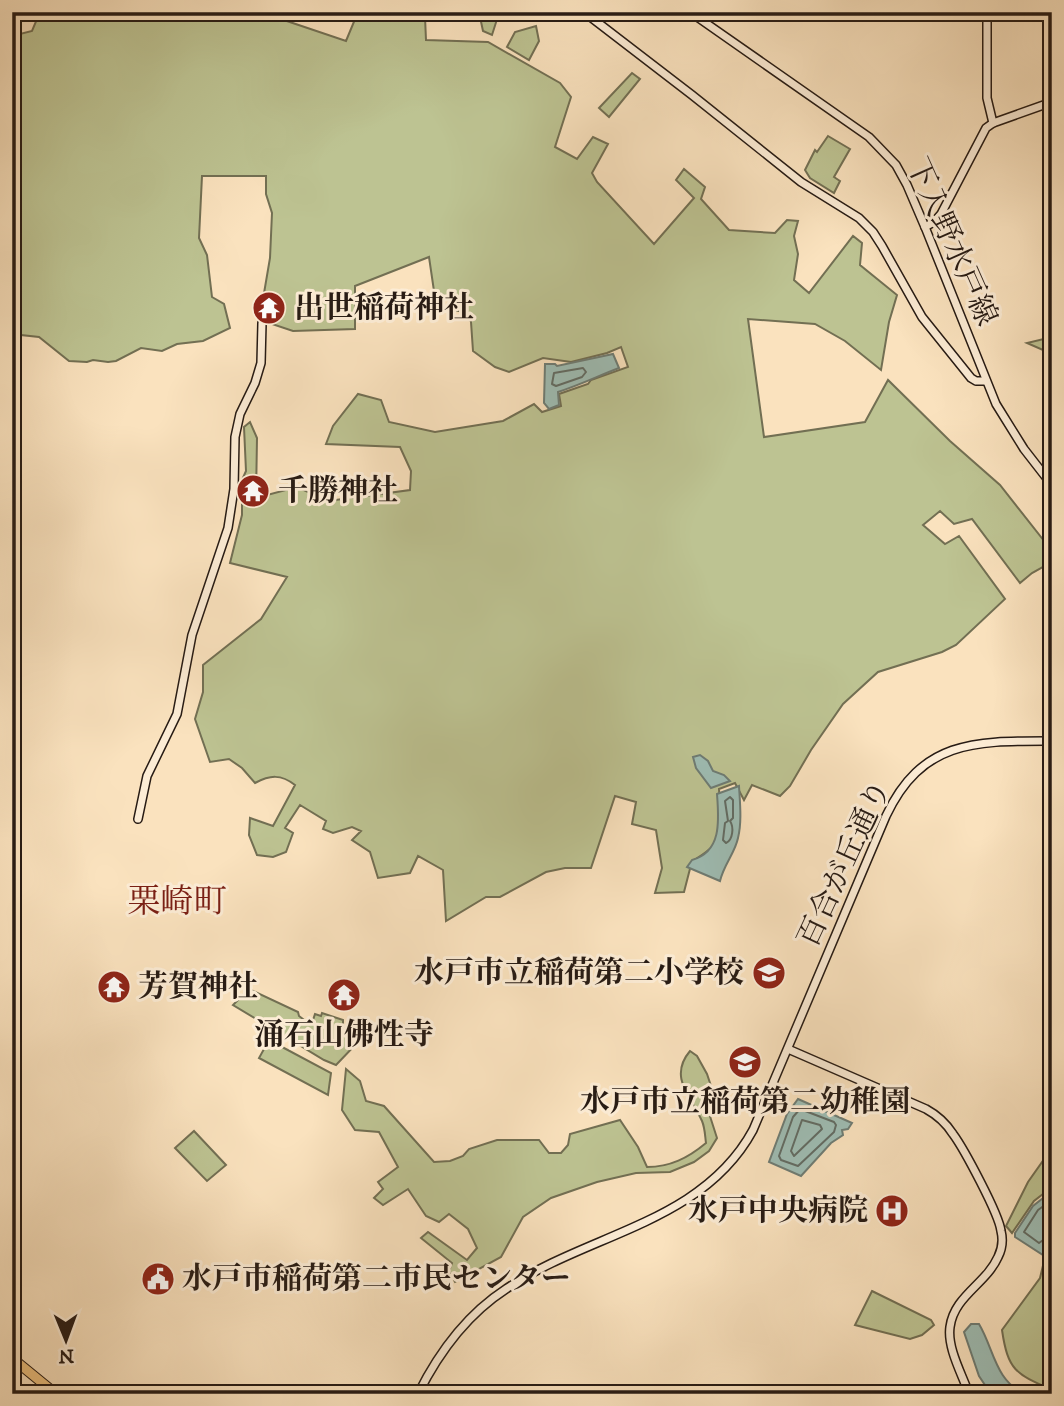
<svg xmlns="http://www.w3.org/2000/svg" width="1064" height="1406" font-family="'IM FELL DW Pica','Noto Serif JP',serif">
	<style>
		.green { fill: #bdc392; stroke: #726f53; stroke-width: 2 }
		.water { fill: #9ebdb4; stroke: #6e7c74; stroke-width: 2 }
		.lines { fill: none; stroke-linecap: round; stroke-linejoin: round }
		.shore { stroke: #626c64; stroke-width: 2 }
		.secondary-casing { stroke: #271b14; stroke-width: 10 }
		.highway-casing { stroke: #271b14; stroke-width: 11 }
		.secondary { stroke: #fcecd5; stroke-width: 7 }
		.highway { stroke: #edc17f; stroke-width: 9 }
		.labels { text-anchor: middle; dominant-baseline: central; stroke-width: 6; stroke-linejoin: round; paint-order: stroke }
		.street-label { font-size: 30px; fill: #271b14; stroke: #fcecd5 }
		.poi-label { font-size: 30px; font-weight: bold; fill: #271b14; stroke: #fcecd5; text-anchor: start }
		.quarter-label { font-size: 33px; fill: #7a1f14; stroke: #fcecd5 }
	</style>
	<rect width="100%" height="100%" fill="#fae2be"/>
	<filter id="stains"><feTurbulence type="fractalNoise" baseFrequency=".00286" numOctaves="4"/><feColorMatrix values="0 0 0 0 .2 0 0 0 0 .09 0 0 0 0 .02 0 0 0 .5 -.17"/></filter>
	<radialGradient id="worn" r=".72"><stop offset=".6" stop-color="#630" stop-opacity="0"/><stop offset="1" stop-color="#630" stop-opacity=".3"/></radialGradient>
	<g class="green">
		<path d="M40,12H273L272,16L346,41L358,12H419L425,17L426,40L488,42L560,83L571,97L555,147L577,159L593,137L608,144L592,173L597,182L654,244L694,198L676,180L684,169L705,187L701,199L729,230L775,233L787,220L798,221L794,236L798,254L794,280L809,293L853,236L862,243L860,265L897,295L889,322L881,370L845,341L815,324L748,319L764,437L865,422L888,380L950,441L1000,485L1052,551V562L1032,573L1020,583L972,519L954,524L940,511L923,525L945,544L959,536L1005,599L956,645L942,652L878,672L843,704L811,750L790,786L780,796L752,785L744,800L735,783L719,789C721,828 730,840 692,861L684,892L655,893L662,868L656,830L632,824L636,802L615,796L591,868H565L546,872L500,897H486L446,921L443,870L418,856L410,873L378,878L370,852L352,840L361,831L352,827L333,833L323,829L326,821L300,805L285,828L293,833L286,852L273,857L257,855L249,835L250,818L273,826L295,785C281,774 270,775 255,783L242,768L229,759L210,762L195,719L203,692V665L261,619L287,577L230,563L242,515V480L246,471L244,427L250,422L257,438L256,498L297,487L328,501L410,490L411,471L400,447L326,444L333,426L358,394L381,400L389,422L435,432L503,421L534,404L542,412L561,406L559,394L588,384L591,380L628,367L621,347L607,353L571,362L543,358L509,372L495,367L473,351L471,322L467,311H454L448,297L434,291L429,257L355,286V329L293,331L266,322L262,305L270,258L272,213L266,194V176H202L199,238L207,255L212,297L224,304L230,328L203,341L177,344L162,351L141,348L116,361L108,362L93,360L87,362L69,361L39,337L12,334V36L32,31Z"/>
		<path d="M483,12L499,13L492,35L483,31L480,17Z"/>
		<path d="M536,26L539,41L529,60L507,47L515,32Z"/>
		<path d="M632,73L640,79L609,117L599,108Z"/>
		<path d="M1047,122L1052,124V170L1046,172Z"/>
		<path d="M828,136L850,149L834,177L840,181L834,193L810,178L805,170L815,150L817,152Z"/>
		<path d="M1052,337V354L1027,343Z"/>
		<path d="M249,989L298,1012L299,1016L308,1023H312L315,1014L321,1016L322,1013L343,1020V1027L358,1042L336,1065L324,1060L233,1005Z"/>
		<path d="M269,1040L331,1073L328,1095L259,1058Z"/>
		<path d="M690,1051L697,1056L707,1074L712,1089L708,1110L717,1138L709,1151L694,1162L670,1172L636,1173L597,1182L551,1198L523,1217L501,1257L455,1282L449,1271L452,1263L421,1238L428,1232L467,1260L477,1248L468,1229L449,1214L439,1222L426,1216L408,1189L383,1205L374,1198L383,1189L378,1182L398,1167L379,1132L355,1130L342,1110L346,1069L360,1081L366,1101L384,1106L434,1162L450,1161L463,1156L469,1149L497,1140H539L549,1153H561L568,1145L570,1134L620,1120L638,1147L647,1167C670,1167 688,1158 706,1143C705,1136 705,1128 702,1121C691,1097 668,1077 690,1051Z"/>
		<path d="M194,1131L226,1165L207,1181L175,1148Z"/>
		<path d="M1052,1148V1187L1034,1201L1012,1233L1006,1226L1028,1182Z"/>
		<path d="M1052,1243V1390C1016,1374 1008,1371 1002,1330L1040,1278L1046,1253Z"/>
		<path d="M872,1291L931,1320L934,1325L922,1335L910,1339L855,1325Z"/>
	</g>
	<g class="water">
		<path d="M613,354L619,368C598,376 580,385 558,392L559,405L549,409L544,403L545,364H555L557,366Z"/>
		<path d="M700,755L708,761L713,771L724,775L730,781L711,788L696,768L693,757Z"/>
		<path d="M739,786C740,803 742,822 738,838C735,853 724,864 720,881L687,867L692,860C722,852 719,820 717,794Z"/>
		<path d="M798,1099L852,1123L848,1129L842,1130L843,1135L831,1143L801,1176L769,1162L787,1114Z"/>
		<path d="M1052,1191V1239L1043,1255L1015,1237V1233L1033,1206Z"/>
		<path d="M971,1324H979C994,1349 995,1381 1025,1394H991L979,1376L964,1332Z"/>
	</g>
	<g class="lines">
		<g class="shore">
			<path d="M583,368L586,372L582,377L556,386L552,384L554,373Z"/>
			<path d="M730,797L733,800V818L730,821C734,827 733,840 726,843L723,840L725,823L728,821L725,801Z"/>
			<path d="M800,1109L834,1122L836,1125L834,1132L798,1166L781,1160L779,1156L793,1117Z"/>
			<path d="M802,1120L820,1125L822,1129L794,1156L791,1151Z"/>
			<path d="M1052,1200L1038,1210L1024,1232L1039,1243L1046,1238L1052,1237"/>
		</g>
		<defs>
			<g id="secondary">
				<path d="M584,12L692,95L801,182L859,218L873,232L882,246L922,317L971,378L976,381H986"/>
				<path d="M690,12L869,137L896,165L907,185L925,227L996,404L1024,449L1052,485"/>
				<path d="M987,12V98L993,123"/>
				<path d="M925,227L934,222L941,214L986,128L993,123L1052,102"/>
				<path d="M138,819L147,776L177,714L192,635L228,528L234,489L235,437L240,414L255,383L261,363L262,323"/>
				<path d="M788,1049L926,1109C937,1115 946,1123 953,1134C964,1149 999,1214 1001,1231C1003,1239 1002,1249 998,1257C986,1284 954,1296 950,1327C947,1348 962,1374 969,1394"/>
				<path d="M418,1394C439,1352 466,1315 506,1289C588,1233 702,1224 753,1130L886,816C922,739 977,741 1052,741"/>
			</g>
			<path id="highway" d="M12,1358L56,1394"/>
		</defs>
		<use href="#secondary" class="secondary-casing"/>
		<use href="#highway" class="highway-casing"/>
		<use href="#secondary" class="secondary"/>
		<use href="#highway" class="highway"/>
	</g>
	<defs>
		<symbol id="temple-disc" viewBox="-11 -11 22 22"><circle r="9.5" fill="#8f2418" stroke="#fcecd5"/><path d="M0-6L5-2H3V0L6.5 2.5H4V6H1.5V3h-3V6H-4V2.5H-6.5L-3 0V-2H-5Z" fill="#fff"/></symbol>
		<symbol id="school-disc" viewBox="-11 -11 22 22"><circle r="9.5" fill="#8f2418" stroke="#fcecd5"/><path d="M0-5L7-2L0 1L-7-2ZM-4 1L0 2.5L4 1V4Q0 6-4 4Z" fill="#fff"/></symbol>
		<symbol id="hospital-disc" viewBox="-11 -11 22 22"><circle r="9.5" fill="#8f2418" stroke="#fcecd5"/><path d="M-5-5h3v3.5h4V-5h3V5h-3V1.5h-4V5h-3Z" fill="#fff"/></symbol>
		<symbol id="civic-disc" viewBox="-11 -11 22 22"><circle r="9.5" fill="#8f2418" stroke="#fcecd5"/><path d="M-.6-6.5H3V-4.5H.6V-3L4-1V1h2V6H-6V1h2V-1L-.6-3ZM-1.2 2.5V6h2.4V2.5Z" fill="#fff"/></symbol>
	</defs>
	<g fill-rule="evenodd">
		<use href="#temple-disc" x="250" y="289" width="38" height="38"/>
		<use href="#temple-disc" x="234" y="472" width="38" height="38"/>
		<use href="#school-disc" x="750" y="954" width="38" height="38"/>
		<use href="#temple-disc" x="95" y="968" width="38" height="38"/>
		<use href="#temple-disc" x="325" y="976" width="38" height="38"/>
		<use href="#school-disc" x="726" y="1043" width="38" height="38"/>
		<use href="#hospital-disc" x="873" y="1192" width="38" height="38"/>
		<use href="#civic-disc" x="139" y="1260" width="38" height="38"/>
	</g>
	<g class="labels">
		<g class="street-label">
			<text transform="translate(951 242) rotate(66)">下入野水戸線</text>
			<text transform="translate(845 864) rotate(-65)">百合が丘通り</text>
		</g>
		<g class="poi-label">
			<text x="294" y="308">出世稲荷神社</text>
			<text x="278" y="491">千勝神社</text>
			<text x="744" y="973" text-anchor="end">水戸市立稲荷第二小学校</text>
			<text x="138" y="987">芳賀神社</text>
			<text x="344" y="1035" text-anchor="middle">涌石山佛性寺</text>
			<text x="745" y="1102" text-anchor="middle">水戸市立稲荷第二幼稚園</text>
			<text x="868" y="1211" text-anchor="end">水戸中央病院</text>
			<text x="182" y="1279">水戸市稲荷第二市民センター</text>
		</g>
		<g class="quarter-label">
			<text x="177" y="902">栗崎町</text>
		</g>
	</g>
	<rect width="1064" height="1406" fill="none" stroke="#fae2be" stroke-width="42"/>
	<rect x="14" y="14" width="1036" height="1378" fill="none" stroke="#271b14" stroke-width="3.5"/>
	<rect x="21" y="21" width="1022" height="1364" fill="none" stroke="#271b14" stroke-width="2"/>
	<g transform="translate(66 1340) rotate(179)" stroke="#fcecd5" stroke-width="5" paint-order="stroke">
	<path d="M0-5L12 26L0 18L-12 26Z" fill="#271b14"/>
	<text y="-10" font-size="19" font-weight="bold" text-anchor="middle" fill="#271b14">N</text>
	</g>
	<rect width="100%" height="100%" filter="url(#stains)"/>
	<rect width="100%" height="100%" fill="url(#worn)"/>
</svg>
